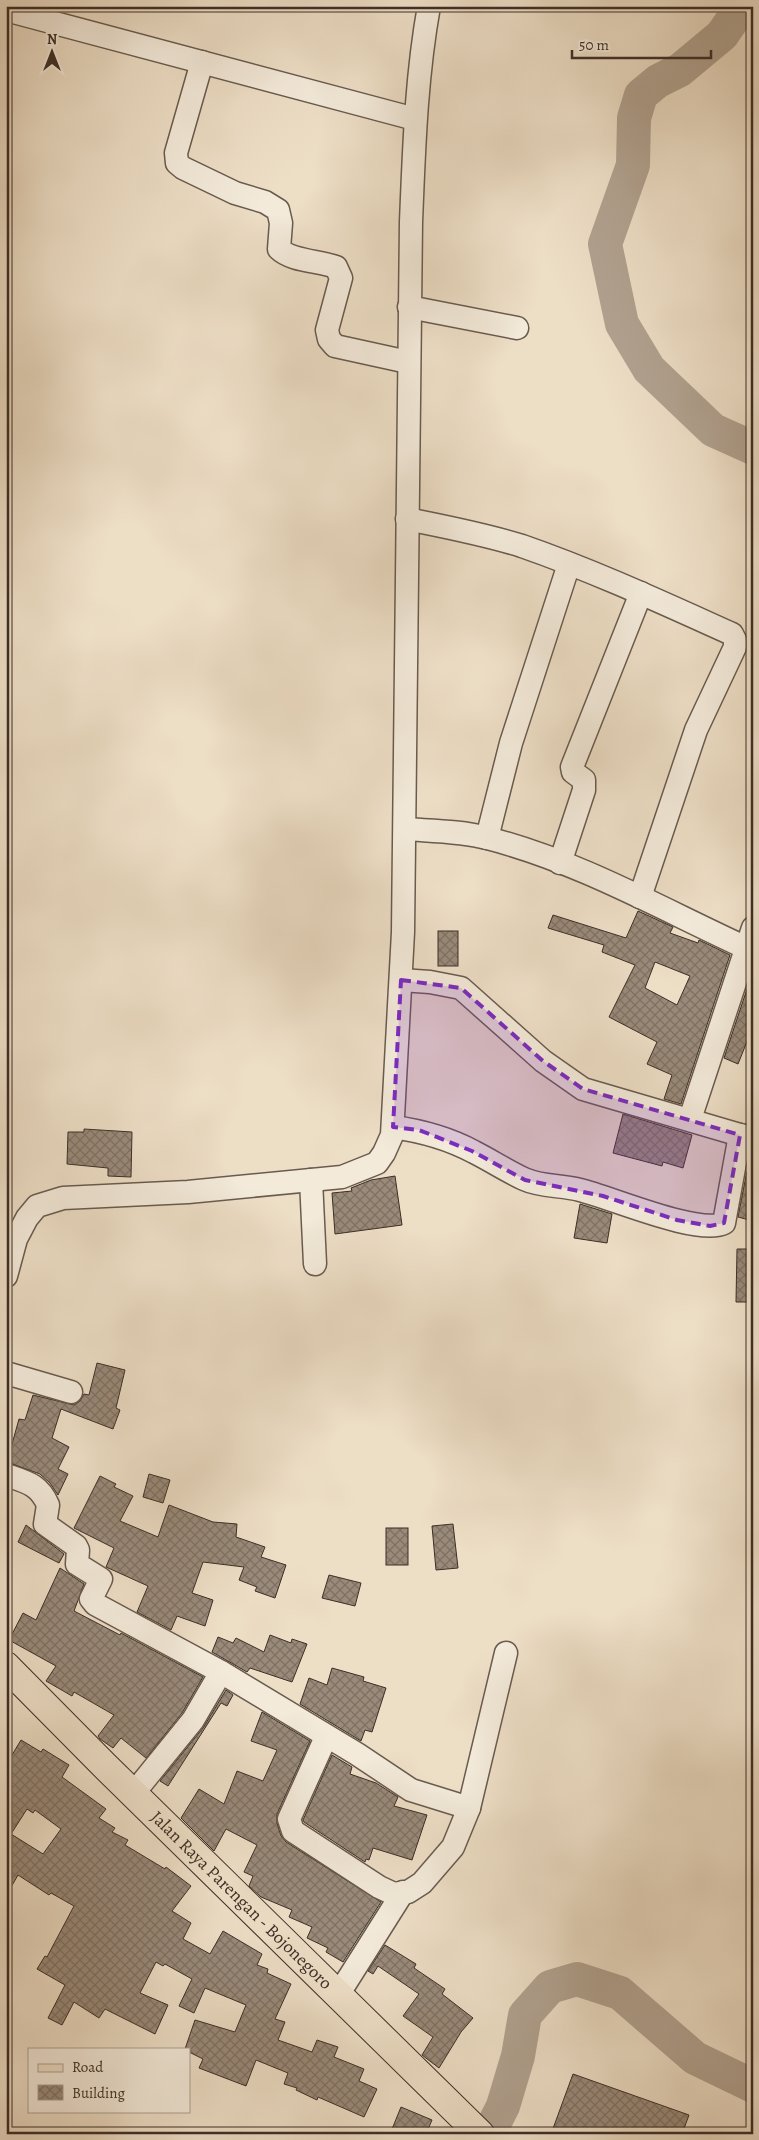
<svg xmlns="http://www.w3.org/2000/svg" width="759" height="2140" font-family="Alegreya,serif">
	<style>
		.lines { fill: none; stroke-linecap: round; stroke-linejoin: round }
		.river { stroke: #b1a290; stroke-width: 34 }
		.building { fill: url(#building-cross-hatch); stroke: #3d2f27; fill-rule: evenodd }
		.minor-casing { stroke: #695b4f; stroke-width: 25 }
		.major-casing { stroke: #3d2f27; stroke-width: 30 }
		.minor { stroke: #f3eada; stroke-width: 22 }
		.major { stroke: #eddec6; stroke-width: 28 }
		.marked { fill: #7b2cbf; fill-opacity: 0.2; stroke: #7b2cbf; stroke-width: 4; stroke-dasharray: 10 6; stroke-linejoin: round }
		.labels { text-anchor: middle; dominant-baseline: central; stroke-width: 4; stroke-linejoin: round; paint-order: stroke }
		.street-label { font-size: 18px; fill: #3d2f27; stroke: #f3eada }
	</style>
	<defs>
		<pattern id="building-cross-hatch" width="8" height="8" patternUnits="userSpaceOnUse" patternTransform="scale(1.25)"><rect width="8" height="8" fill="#998a7a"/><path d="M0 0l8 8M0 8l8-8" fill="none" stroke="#7e7164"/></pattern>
	</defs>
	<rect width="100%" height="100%" fill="#eddec6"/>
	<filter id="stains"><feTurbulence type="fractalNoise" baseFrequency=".004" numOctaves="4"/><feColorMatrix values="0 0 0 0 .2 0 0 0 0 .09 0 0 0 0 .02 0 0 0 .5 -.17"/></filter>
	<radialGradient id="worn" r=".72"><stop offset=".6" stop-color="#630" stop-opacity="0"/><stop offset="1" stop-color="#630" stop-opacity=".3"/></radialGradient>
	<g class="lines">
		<g class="river">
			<path d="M742,6L722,35L680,70L658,81L641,95L634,118L633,165L605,244L622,324L649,369L713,430L753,448"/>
			<path d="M489,2134L503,2106L518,2056L525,2015L550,1987L577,1979L620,1993L695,2058L753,2086"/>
		</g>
	</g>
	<g class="building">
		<path d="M638,911L673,927L670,933L698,943L699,940L730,955L681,1104L664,1099L672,1075L647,1064L657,1042L609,1017L635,965L602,952L604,945L548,928L553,915L626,938ZM655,962L690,976L677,1005L645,988Z"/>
		<rect x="438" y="931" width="20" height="35"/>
		<path d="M753,971V1041L748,1039L738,1064L724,1058Z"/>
		<path d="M623,1114L692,1135L683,1168L663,1162L662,1166L613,1153Z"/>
		<path d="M84,1129L132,1132L131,1177L108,1176V1168L67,1164L68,1132H84Z"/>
		<path d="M747,1171L753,1172V1221L738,1217Z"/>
		<path d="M395,1176L402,1225L335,1234L332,1193L352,1191L351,1188L371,1180Z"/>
		<path d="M580,1204L612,1214L607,1243L574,1238Z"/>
		<path d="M737,1249H753V1302H736Z"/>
		<path d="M97,1363L125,1370L116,1408L120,1410L113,1429L61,1409L52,1438L69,1447L58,1469L68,1474L58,1495L50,1483L40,1474L7,1462L19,1419L25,1420L33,1395L74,1405L80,1401L84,1394L89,1395Z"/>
		<path d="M149,1474L170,1480L163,1503L143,1497Z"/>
		<path d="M100,1476L116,1484L114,1487L133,1496L120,1521L158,1537L169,1505L213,1522L237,1524L236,1537L265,1547L261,1557L286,1565L275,1598L255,1591L257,1587L239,1580L244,1567L203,1562L192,1593L213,1600L205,1626L177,1616L171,1630L137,1612L148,1586L106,1567L114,1548L74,1528Z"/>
		<path d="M453,1524L458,1568L436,1570L432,1526Z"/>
		<path d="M26,1525L64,1554L59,1563L18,1542Z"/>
		<rect x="386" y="1528" width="22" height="37"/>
		<path d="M60,1568L84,1584L74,1611L120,1635L121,1633L203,1677L182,1713L146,1758L121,1738L113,1748L100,1739L98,1736L114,1715L74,1692L72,1696L46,1681L56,1666L9,1640L23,1613L36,1620Z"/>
		<path d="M329,1575L361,1583L355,1606L322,1598Z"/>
		<path d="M270,1635L291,1643L292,1639L307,1644L292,1682L250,1668L247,1672L212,1652L218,1637L233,1643L236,1638L264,1652Z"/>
		<path d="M332,1668L364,1677L363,1681L386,1688L372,1732L365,1730L361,1741L300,1704L309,1678L327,1685Z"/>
		<path d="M226,1690L233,1695L227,1706L221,1703L168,1786L160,1781L203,1728Z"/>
		<path d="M262,1712L310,1741L277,1814V1823L281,1836L286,1842L381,1902L343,1962L326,1952L328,1948L307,1938L312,1927L289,1917L292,1910L261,1897L249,1886L253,1876L244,1872L257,1845L226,1829L214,1851L181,1818L199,1789L224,1804L237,1771L263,1781L277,1750L251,1741Z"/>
		<path d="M21,1740L41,1752L43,1749L69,1765L62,1777L106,1809L99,1818L115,1828L112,1832L128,1840L125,1845L165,1869L166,1867L191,1886L172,1911L191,1923L183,1939L210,1954L223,1931L262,1954L257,1965L268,1969L267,1973L291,1984L275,2019L285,2022L278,2040L312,2052L317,2040L338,2047L334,2057L364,2069L359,2081L377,2089L364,2117L318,2097L317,2100L296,2090L297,2088L284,2084L288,2073L256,2060L246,2086L199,2068L203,2059L189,2052V2049H185L195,2020L235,2032L246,2005L205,1988L194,2013L179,2006L192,1979L165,1964L163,1966L156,1962L140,1993L168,2005L155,2034L105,2009L99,2018L74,2002L62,2025L48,2018L65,1985L37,1969L45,1956L47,1957L74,1906L51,1893L49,1895L18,1875L6,1896V1752L12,1755ZM27,1809L33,1813L35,1810L61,1829L43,1854L11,1834Z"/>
		<path d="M332,1755L352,1767L350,1774L376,1783L398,1797L394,1806L427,1815L412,1860L373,1848L369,1860L366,1859L365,1862L304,1822L303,1820Z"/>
		<path d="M385,1945L416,1964L414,1968L445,1989L442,1994L473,2018L461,2032L439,2068L422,2055L433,2037L403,2016L419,1994L378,1966L373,1974L368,1971Z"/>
		<path d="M573,2074L689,2115L682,2134H551Z"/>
		<path d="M401,2107L432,2120L426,2134H390Z"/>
	</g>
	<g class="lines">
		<defs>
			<g id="minor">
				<path d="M6,10L415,119"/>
				<path d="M202,62L176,153L177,163L183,168L235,193L265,202L278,210L281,223L279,249C291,261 320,261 336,267L341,278L327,330L329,339L335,346L408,362"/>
				<path d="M409,307L517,328"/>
				<path d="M407,519C446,527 484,534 522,546C594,571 663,603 732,634L735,640V647L696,730L640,897"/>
				<path d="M405,829C432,831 461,831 487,838C581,862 665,911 753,951"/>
				<path d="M487,838L511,743L569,564"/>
				<path d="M560,863L584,790V780L573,772L572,767L641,593"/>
				<path d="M401,980L430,982L461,988L543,1061L583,1089L740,1135L753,1137"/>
				<path d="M690,1119L753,928"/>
				<path d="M393,1127C422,1131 448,1138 474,1152C490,1160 507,1171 524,1179C541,1187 562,1185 580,1190C610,1197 699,1236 724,1223L740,1135"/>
				<path d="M311,1180L315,1264"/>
				<path d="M6,1276L16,1239L27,1218L37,1206L63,1198L188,1192L342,1177L377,1163L384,1153L392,1135L403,932L411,222C414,150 416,78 429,6"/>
				<path d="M6,1373L71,1392"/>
				<path d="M6,1475C26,1482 39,1484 48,1505L45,1524L76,1546L78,1550L77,1564L101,1579L91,1599L95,1604L221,1672L357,1754L411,1790L469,1808"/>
				<path d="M326,1737L289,1819L293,1831L379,1887L394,1894L408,1892L422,1883L453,1847L469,1808L506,1653"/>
				<path d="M133,1794L193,1720L221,1672"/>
				<path d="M338,1995L403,1892"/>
			</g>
			<g id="major">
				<path id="s1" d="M6,1666L104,1765L480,2134"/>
			</g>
		</defs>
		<use href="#minor" class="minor-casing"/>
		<use href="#major" class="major-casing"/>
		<use href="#minor" class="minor"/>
		<use href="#major" class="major"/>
	</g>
	<path class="marked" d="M401,980L461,988L543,1061L583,1089L740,1135L724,1223L710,1226L677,1220L603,1196L525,1180L472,1151L419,1130L393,1127Z"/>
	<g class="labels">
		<g class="street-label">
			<text stroke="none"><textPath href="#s1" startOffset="332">Jalan Raya Parengan - Bojonegoro</textPath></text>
		</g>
	</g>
	<rect width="759" height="2140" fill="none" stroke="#eddec6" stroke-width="25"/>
	<rect x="8" y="8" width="744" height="2125" fill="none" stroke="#3d2f27" stroke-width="2.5"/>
	<rect x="12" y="12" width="734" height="2115" fill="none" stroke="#3d2f27"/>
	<rect x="28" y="2048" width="162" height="65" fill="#f3eada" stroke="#aa9f92"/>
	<rect x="38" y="2064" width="25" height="8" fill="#eddec6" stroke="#aa9f92"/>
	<text x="72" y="2072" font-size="15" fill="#3d2f27">Road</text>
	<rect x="38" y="2085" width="25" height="15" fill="url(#building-cross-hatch)" stroke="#aa9f92"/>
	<text x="72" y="2098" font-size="15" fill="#3d2f27">Building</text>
	<g transform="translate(52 52)" stroke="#f3eada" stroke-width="4" paint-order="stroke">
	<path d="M0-4L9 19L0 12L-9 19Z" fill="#3d2f27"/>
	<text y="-8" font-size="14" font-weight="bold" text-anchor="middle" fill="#3d2f27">N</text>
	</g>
	<path d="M572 50v8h139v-8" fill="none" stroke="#3d2f27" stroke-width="2.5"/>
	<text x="579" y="50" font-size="15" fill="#3d2f27" stroke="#f3eada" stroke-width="4" paint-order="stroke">50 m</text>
	<rect width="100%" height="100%" filter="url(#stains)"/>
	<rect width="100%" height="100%" fill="url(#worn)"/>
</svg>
